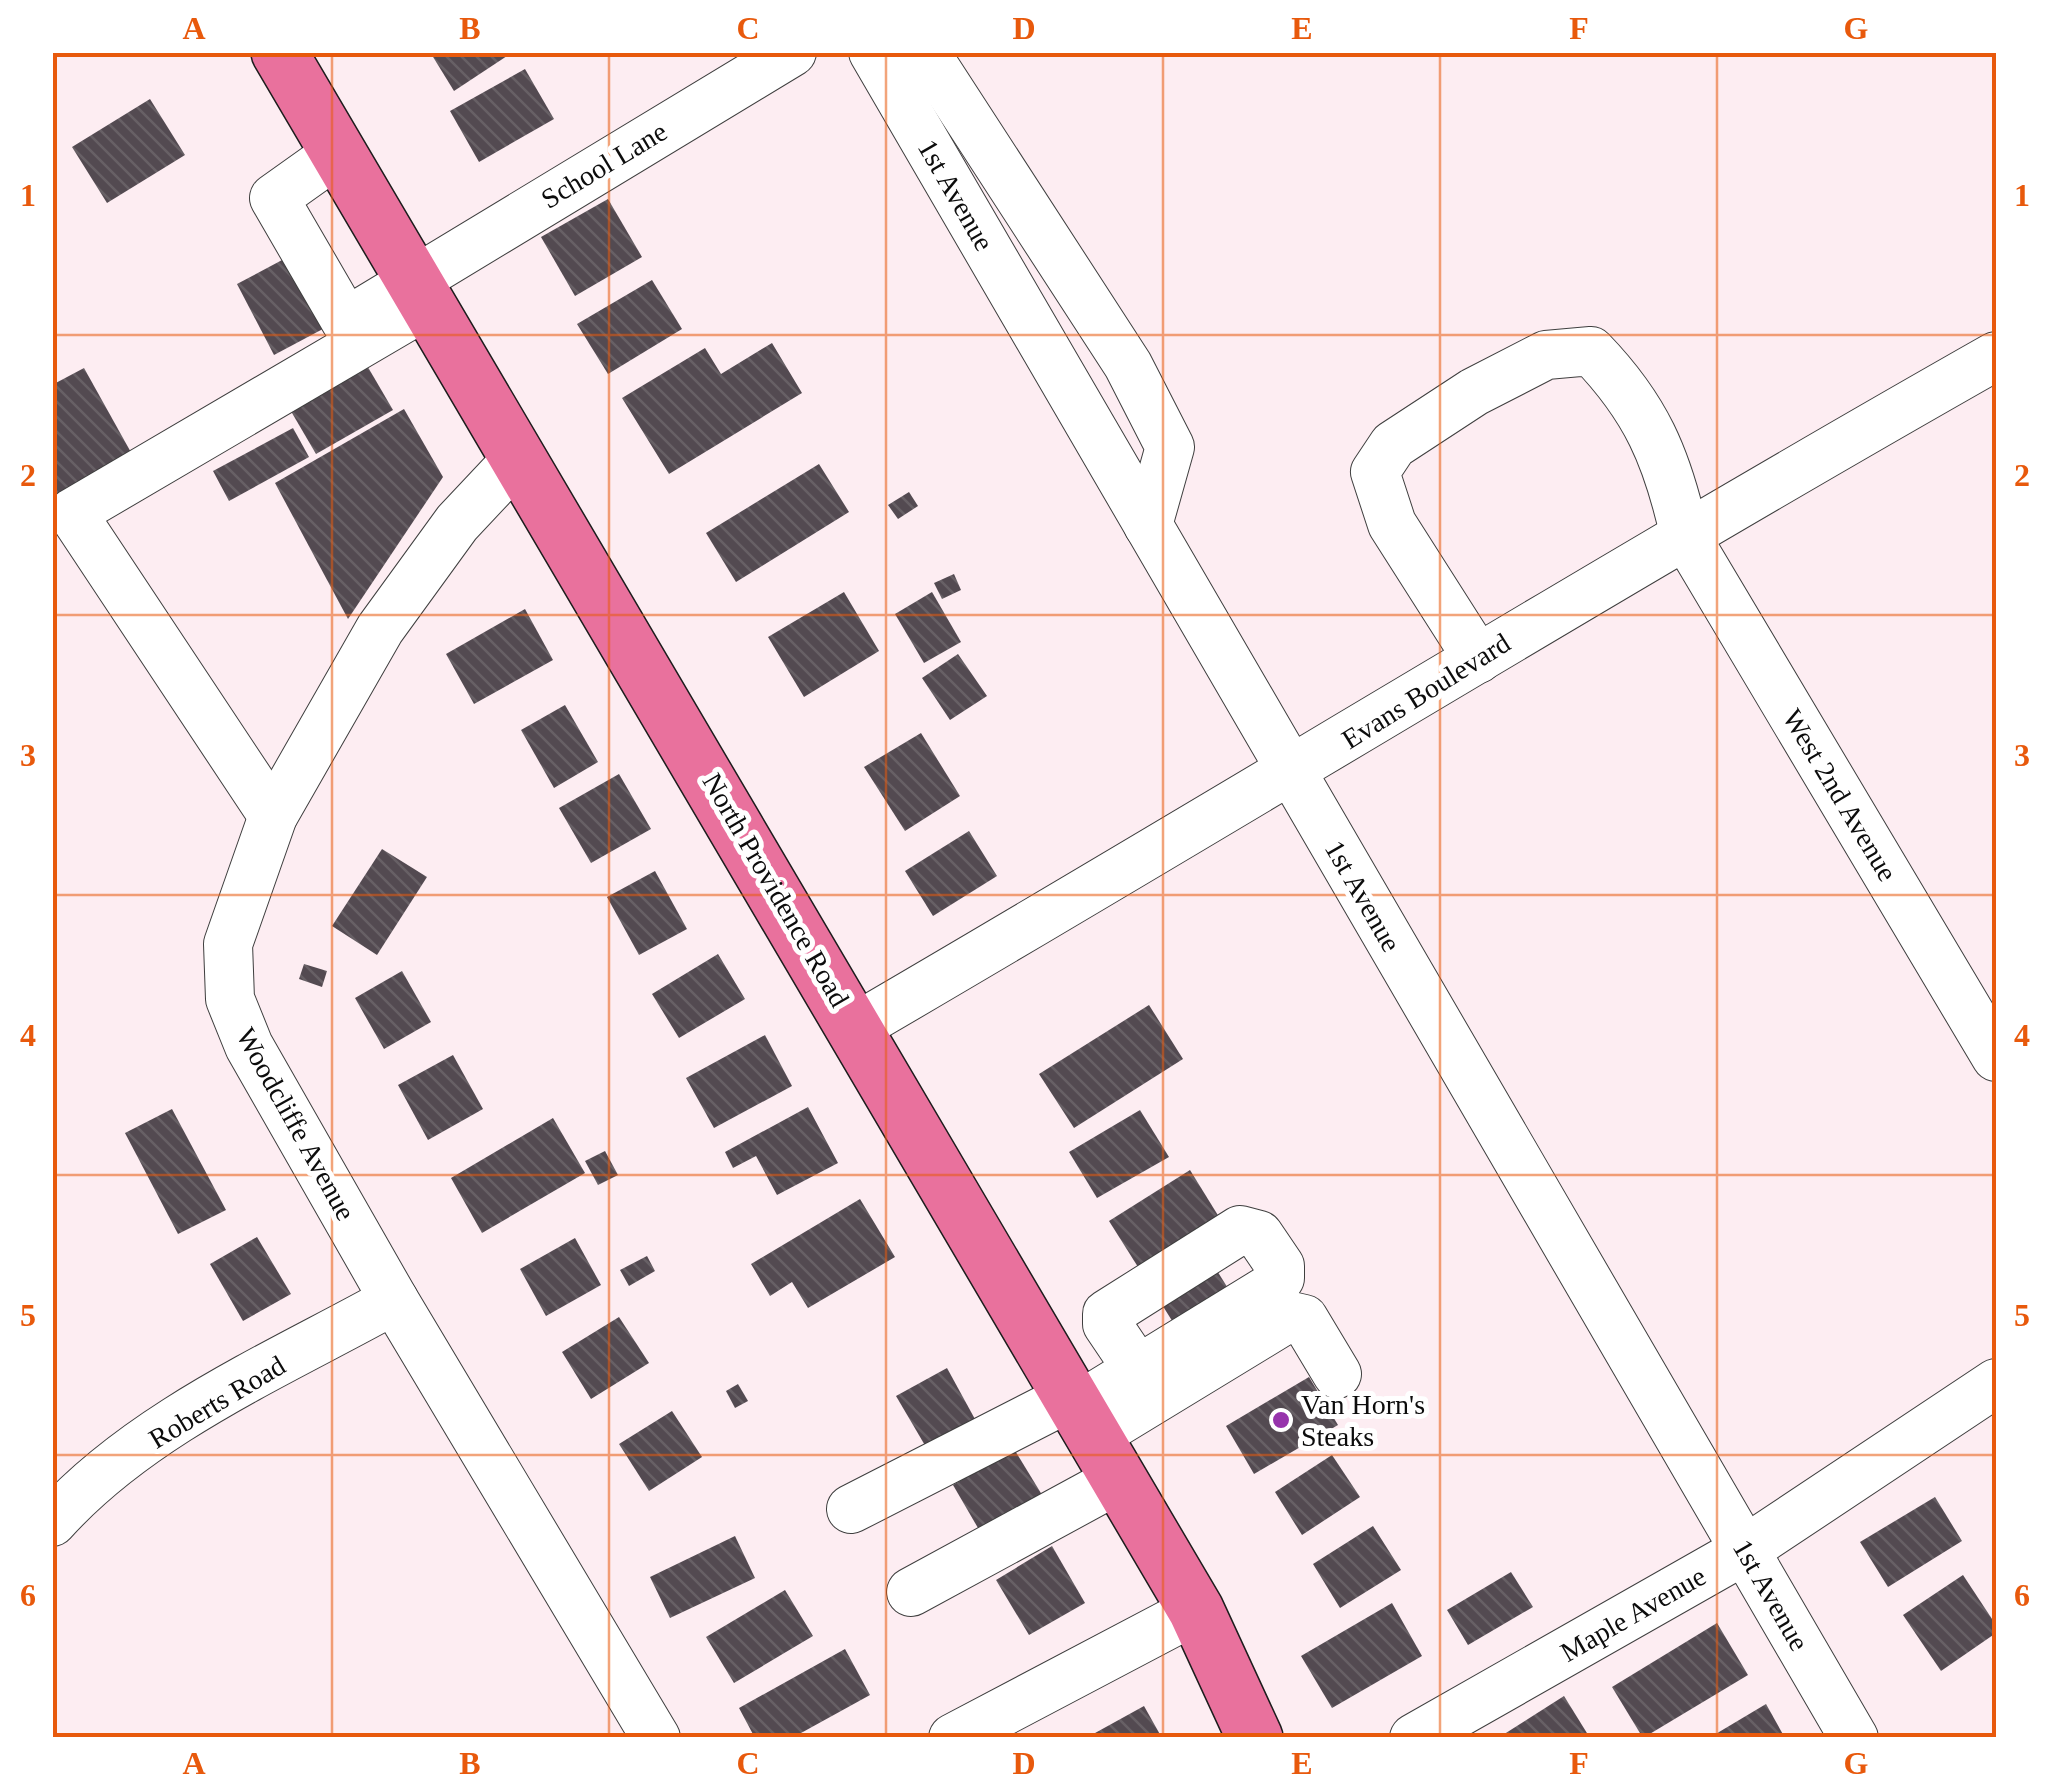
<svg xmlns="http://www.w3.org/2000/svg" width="2049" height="1790" font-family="'Times New Roman',serif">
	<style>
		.building { fill: url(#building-back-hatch) }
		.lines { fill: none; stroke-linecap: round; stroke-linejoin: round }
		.minor-casing { stroke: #3f3f3f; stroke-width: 50 }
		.major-casing { stroke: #1d1d1d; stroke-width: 58 }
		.minor { stroke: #fff; stroke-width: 48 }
		.major { stroke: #e9719d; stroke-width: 55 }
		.grid { fill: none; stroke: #e8590c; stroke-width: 2.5; stroke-opacity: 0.55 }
		.poi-dot { fill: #9734ac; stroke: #fff; stroke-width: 4 }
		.labels { text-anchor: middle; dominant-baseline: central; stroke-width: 10; stroke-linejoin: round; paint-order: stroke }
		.street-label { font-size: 28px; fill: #0c0c0c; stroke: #fff }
		.poi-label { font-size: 28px; fill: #0c0c0c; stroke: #fff; text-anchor: start }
		.neatline { fill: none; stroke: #e8590c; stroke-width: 4 }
		.grid-label { font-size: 32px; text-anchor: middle; font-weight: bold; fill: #e8590c }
	</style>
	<defs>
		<pattern id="building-back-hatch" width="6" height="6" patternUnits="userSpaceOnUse" patternTransform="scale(2.5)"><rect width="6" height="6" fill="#534a51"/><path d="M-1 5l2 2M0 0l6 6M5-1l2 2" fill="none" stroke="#676065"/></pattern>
	</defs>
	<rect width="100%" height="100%" fill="#fdedf2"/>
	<g class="building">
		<path d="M430,52H513L454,91Z"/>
		<path d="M525,69L554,119L479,162L450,111Z"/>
		<path d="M150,99L185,155L107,203L72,147Z"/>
		<path d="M608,199L642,257L575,296L541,237Z"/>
		<path d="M299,251L336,322L274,355L237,284Z"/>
		<path d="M652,280L682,329L608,374L577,324Z"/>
		<path d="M772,343L802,393L669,474L622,398L705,348L721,374Z"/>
		<path d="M362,357L393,410L316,454L285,401Z"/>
		<path d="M84,368L133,456L52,500V385Z"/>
		<path d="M404,409L443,477L348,619L275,483Z"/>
		<path d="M293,428L309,457L229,501L213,471Z"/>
		<path d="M819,464L849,512L736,582L706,533Z"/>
		<path d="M909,492L918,506L898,519L888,505Z"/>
		<path d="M954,574L961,590L942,599L934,583Z"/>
		<path d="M844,592L879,651L804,697L768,637Z"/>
		<path d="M932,592L961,642L924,663L895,614Z"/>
		<path d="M525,609L553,660L474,704L446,654Z"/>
		<path d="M958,654L987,696L950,720L922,678Z"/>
		<path d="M565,705L598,762L554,788L521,730Z"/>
		<path d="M921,733L960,796L905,831L864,767Z"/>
		<path d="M619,774L651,829L591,863L559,808Z"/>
		<path d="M969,831L997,876L933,916L905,871Z"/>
		<path d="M382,849L427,877L377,955L332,926Z"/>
		<path d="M655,871L687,929L639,955L607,897Z"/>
		<path d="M718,954L745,999L679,1038L652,994Z"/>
		<path d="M304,964L327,971L322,987L299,979Z"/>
		<path d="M402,971L431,1022L384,1049L355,998Z"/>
		<path d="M1149,1005L1183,1059L1074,1128L1039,1074Z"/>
		<path d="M765,1035L792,1086L714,1128L686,1078Z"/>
		<path d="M453,1055L483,1109L428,1140L398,1085Z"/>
		<path d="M808,1107L838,1163L777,1195L756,1156L733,1168L725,1152Z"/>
		<path d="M172,1109L226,1210L178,1234L125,1133Z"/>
		<path d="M1140,1110L1169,1157L1097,1198L1069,1152Z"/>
		<path d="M553,1118L585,1173L482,1233L451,1178Z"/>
		<path d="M605,1151L618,1175L598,1185L585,1161Z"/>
		<path d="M1190,1170L1219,1217L1138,1267L1109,1221Z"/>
		<path d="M860,1199L895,1257L808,1308L792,1282L770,1296L751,1264Z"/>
		<path d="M257,1237L291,1294L243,1321L210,1264Z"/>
		<path d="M575,1238L601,1285L546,1316L520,1269Z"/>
		<path d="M647,1256L655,1271L629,1286L620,1270Z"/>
		<path d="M1209,1258L1236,1301L1181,1335L1154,1292Z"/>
		<path d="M619,1317L649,1363L591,1399L562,1352Z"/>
		<path d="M947,1368L982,1432L933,1459L896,1396Z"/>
		<path d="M1309,1377L1338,1425L1254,1474L1226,1426Z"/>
		<path d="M738,1384L748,1401L735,1408L726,1391Z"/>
		<path d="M672,1411L702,1457L649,1491L619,1444Z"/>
		<path d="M1014,1449L1047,1503L985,1540L953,1485Z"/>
		<path d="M1332,1455L1360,1497L1302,1535L1275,1492Z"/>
		<path d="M1935,1497L1962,1541L1888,1587L1860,1542Z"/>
		<path d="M1373,1526L1401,1570L1340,1608L1313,1564Z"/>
		<path d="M735,1536L755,1578L670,1618L650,1577Z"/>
		<path d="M1052,1546L1085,1603L1029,1635L996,1580Z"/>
		<path d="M1511,1572L1533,1607L1468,1645L1447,1610Z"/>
		<path d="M1963,1575L1996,1625V1633L1941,1671L1903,1615Z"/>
		<path d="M785,1590L813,1636L734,1683L706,1637Z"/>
		<path d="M1392,1603L1422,1656L1332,1708L1301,1656Z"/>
		<path d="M1717,1623L1748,1675L1643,1738L1612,1687Z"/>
		<path d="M845,1649L870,1695L792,1738H755L739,1708Z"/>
		<path d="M1564,1696L1590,1738H1498Z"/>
		<path d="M1766,1704L1785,1738H1709Z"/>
		<path d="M1144,1706L1162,1738H1086Z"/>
	</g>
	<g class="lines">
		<defs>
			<g id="minor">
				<path d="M873,52L1854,1738"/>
				<path d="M925,52L1128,365L1170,447L1148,525"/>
				<path d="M340,151L274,198L346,322L792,52"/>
				<path d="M520,456L457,523L380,629L273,816L228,944L230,999L249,1046L394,1300L656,1738"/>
				<path d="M1478,659L1392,524L1375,472L1393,445L1474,392L1546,355L1591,351C1646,408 1667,457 1684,533L1996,1057"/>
				<path d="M273,816L72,513L430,303"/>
				<path d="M856,1027C1237,805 1613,573 1996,356"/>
				<path d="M1077,1407L1274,1286L1280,1278V1266L1259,1235L1240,1230L1107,1314V1324L1138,1370"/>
				<path d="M1094,1436L1291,1316L1304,1319L1337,1374"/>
				<path d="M851,1509L1072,1396"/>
				<path d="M52,1522C142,1422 279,1364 394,1300"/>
				<path d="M911,1592L1119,1479"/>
				<path d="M953,1738L1196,1610"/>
				<path d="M1414,1738L1745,1550L1996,1383"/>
			</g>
			<path id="major" d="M279,52L1196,1610L1255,1738"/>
		</defs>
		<use href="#minor" class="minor-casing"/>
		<use href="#major" class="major-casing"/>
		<use href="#minor" class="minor"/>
		<use href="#major" class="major"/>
	</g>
	<path class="grid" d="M332,52V1738M609,52V1738M886,52V1738M1163,52V1738M1440,52V1738M1717,52V1738M52,335H1996M52,615H1996M52,895H1996M52,1175H1996M52,1455H1996"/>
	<circle class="poi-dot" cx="1281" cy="1420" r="10"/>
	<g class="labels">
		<g class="street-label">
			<text transform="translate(604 165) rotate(-31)">School Lane</text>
			<text transform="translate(956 195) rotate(60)">1st Avenue</text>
			<text transform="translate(1426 691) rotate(-32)">Evans Boulevard</text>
			<text transform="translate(1840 795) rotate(59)">West 2nd Avenue</text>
			<text transform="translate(776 890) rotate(60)">North Providence Road</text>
			<text transform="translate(1363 896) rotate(60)">1st Avenue</text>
			<text transform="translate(296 1124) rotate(61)">Woodcliffe Avenue</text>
			<text transform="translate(217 1402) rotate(-31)">Roberts Road</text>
			<text transform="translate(1771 1595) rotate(60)">1st Avenue</text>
			<text transform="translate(1633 1614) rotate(-30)">Maple Avenue</text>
		</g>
		<g class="poi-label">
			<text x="1301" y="1404">Van Horn's<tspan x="1301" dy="32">Steaks</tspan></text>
		</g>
	</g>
	<rect width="2049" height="1790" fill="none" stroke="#ffffff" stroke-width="110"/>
	<rect x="55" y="55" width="1939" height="1680" class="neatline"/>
	<g class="grid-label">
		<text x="194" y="39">A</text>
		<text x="470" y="39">B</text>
		<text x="748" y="39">C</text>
		<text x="1024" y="39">D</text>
		<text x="1302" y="39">E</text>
		<text x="1579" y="39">F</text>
		<text x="1856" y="39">G</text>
		<text x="28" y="206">1</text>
		<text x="2022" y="206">1</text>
		<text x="28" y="486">2</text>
		<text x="2022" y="486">2</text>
		<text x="28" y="766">3</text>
		<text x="2022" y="766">3</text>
		<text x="28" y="1046">4</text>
		<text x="2022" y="1046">4</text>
		<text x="28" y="1326">5</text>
		<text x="2022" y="1326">5</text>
		<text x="28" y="1606">6</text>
		<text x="2022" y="1606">6</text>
		<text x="194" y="1774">A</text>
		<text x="470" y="1774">B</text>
		<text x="748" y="1774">C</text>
		<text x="1024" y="1774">D</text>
		<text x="1302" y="1774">E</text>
		<text x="1579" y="1774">F</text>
		<text x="1856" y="1774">G</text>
	</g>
</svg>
